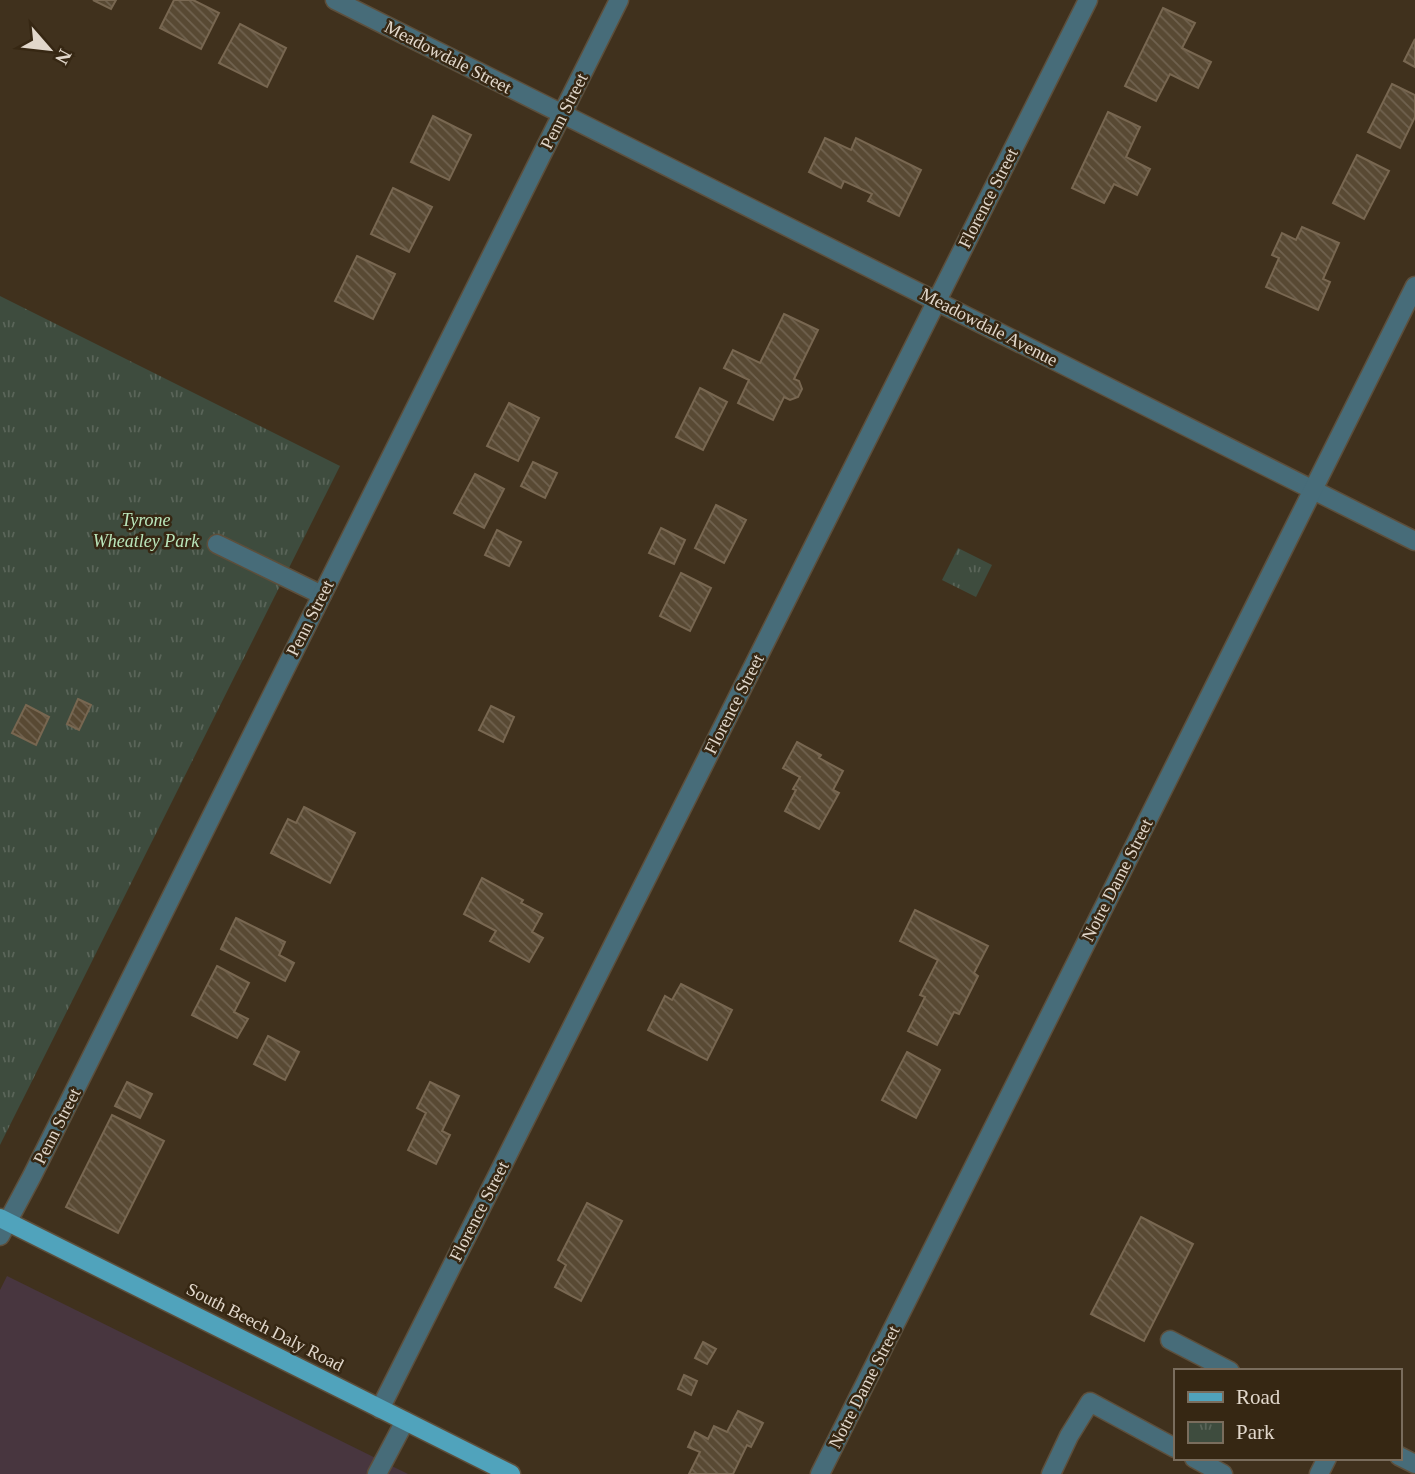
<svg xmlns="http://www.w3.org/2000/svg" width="1415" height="1474" font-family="Georgia,serif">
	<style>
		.education { fill: #48363f }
		.park { fill: url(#park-tufts) }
		.building { fill: url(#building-back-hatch); stroke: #786751; stroke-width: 2 }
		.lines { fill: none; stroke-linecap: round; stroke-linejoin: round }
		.minor-casing { stroke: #5d4f3c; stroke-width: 21 }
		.major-casing { stroke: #5d4f3c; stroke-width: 21 }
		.minor { stroke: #476c79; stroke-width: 18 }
		.major { stroke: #50a3bc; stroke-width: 18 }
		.labels { text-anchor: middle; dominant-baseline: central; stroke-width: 5; stroke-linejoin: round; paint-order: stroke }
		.street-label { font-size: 18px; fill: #e1d7cb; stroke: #362713 }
		.park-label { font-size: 18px; font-style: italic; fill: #bae6bb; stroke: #362713 }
	</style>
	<defs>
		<pattern id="park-tufts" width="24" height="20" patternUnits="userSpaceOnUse" patternTransform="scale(1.75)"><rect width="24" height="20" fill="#3e4c3e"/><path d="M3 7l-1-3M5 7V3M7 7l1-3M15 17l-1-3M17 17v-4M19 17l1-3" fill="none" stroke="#5a6559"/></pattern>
		<pattern id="building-back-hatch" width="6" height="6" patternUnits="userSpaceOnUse" patternTransform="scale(1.75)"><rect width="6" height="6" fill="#584933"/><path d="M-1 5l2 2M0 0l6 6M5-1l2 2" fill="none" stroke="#70624f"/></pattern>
	</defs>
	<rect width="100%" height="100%" fill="#40311d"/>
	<path class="education" d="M7,1276L408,1474H0V1290Z"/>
	<g class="park">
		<path d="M0,296L340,466L0,1145Z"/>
		<path d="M958,548L992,565L976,597L942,580Z"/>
	</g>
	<g class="building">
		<path d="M93,0H116L111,9Z"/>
		<path d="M174,0H193L219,13L201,49L160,28Z"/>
		<path d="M1163,8L1195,23L1182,48L1211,62L1198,88L1170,74L1156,101L1125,86Z"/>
		<path d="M240,24L286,48L267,87L219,63Z"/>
		<path d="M1415,39V67L1404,61Z"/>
		<path d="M1392,84L1415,95V117L1400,148L1368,132Z"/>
		<path d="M1108,112L1140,127L1126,157L1150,169L1137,195L1114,184L1104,203L1072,188Z"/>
		<path d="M433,116L471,135L449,180L411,162Z"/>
		<path d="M825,138L851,150L856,138L921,170L899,216L868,201L872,194L844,181L841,188L809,172Z"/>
		<path d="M1357,155L1389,171L1364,219L1333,203Z"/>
		<path d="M393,188L432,207L409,252L371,234Z"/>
		<path d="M1302,227L1339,243L1323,279L1330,282L1318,310L1266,287L1279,258L1272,255L1282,233L1296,240Z"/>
		<path d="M357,256L395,274L373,319L335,301Z"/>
		<path d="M784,314L818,330L794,379L799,381L802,389L798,397L790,400L784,397L773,420L738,403L749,380L724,368L733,350L760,363Z"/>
		<path d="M700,388L727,402L703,450L676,437Z"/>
		<path d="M509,403L539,418L518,461L487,446Z"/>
		<path d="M533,462L557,473L545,498L521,486Z"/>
		<path d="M475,474L504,489L484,528L454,513Z"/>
		<path d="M716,505L746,520L724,563L695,548Z"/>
		<path d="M661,528L685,540L674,564L649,553Z"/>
		<path d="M497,530L521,542L509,566L485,555Z"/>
		<path d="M681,573L711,588L690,631L660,616Z"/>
		<path d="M78,699L91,705L79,730L67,724Z"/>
		<path d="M26,705L49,717L36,745L12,733Z"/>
		<path d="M491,706L514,717L503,742L479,730Z"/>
		<path d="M797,742L821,755L819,758L843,771L833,790L839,793L819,829L785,811L796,790L793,789L800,777L783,768Z"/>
		<path d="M304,807L355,833L330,883L271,853L288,819L296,823Z"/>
		<path d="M482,878L523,900L521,903L542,914L532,932L543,938L529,962L490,941L496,931L464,914Z"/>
		<path d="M915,910L988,946L974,973L978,976L959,1014L954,1012L937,1045L908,1031L925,997L920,995L938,960L900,941Z"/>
		<path d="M236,918L285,942L279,955L294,963L285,981L221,949Z"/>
		<path d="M217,966L249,983L234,1012L248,1019L237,1038L192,1015Z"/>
		<path d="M681,984L732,1010L707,1060L648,1030L665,996L672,1000Z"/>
		<path d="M268,1036L299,1052L285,1080L254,1064Z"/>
		<path d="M907,1052L940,1070L916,1118L882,1100Z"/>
		<path d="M127,1082L152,1094L140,1118L115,1106Z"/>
		<path d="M430,1082L459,1096L442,1131L450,1135L436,1164L408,1150L426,1113L417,1108Z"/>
		<path d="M112,1115L164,1141L118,1233L66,1207Z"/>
		<path d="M587,1203L622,1221L581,1301L555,1287L566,1265L558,1260Z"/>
		<path d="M1141,1217L1193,1244L1144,1341L1091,1314Z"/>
		<path d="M703,1342L716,1349L707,1364L695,1358Z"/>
		<path d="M684,1375L697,1381L691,1395L678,1389Z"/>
		<path d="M738,1411L763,1423L751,1447L747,1445L733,1474H689L700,1452L688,1447L695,1432L708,1439L714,1426L727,1432Z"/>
	</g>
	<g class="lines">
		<defs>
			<g id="minor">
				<path d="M335,0L1415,541"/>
				<path d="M217,544L322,595"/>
				<path d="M0,1236L32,1176L619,0"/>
				<path d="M1170,1340L1230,1371"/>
				<path d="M380,1409L1088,0"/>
				<path d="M1399,1456L1415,1464"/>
				<path d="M1194,1458L1223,1474"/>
				<path d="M377,1474L405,1421"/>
				<path d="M820,1474L1415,286"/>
				<path d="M1051,1474L1069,1436L1090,1402L1175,1448"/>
				<path d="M1319,1474L1327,1458"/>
			</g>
			<path id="major" d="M0,1218L511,1474"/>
		</defs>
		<use href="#minor" class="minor-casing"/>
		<use href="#major" class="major-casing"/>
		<use href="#minor" class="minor"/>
		<use href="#major" class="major"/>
	</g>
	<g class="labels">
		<g class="street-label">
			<text transform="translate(448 57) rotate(27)">Meadowdale Street</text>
			<text transform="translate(564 111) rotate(-63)">Penn Street</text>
			<text transform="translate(988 198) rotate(-63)">Florence Street</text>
			<text transform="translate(989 327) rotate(27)">Meadowdale Avenue</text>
			<text transform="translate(310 618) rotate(-63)">Penn Street</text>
			<text transform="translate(734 704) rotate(-63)">Florence Street</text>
			<text transform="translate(1117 880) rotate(-63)">Notre Dame Street</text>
			<text transform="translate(57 1126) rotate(-63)">Penn Street</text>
			<text transform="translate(479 1211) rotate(-63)">Florence Street</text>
			<text transform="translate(265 1327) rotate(27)">South Beech Daly Road</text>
			<text transform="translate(864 1387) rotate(-63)">Notre Dame Street</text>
		</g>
		<g class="park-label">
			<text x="146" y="520">Tyrone<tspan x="146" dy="21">Wheatley Park</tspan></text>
		</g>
	</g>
	<rect x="1174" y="1369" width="228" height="91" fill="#362713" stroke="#7a6d5d" stroke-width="2"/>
	<rect x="1188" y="1392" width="35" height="10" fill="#50a3bc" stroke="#7a6d5d" stroke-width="2"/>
	<text x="1236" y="1404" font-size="21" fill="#e1d7cb">Road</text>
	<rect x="1188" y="1422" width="35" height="21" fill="url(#park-tufts)" stroke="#7a6d5d" stroke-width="2"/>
	<text x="1236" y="1439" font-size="21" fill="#e1d7cb">Park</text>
	<g transform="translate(49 49) rotate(118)" stroke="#362713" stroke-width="5" paint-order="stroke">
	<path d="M0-5L12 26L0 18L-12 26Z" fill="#e1d7cb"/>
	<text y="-10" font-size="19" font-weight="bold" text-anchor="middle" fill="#e1d7cb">N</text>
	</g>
</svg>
